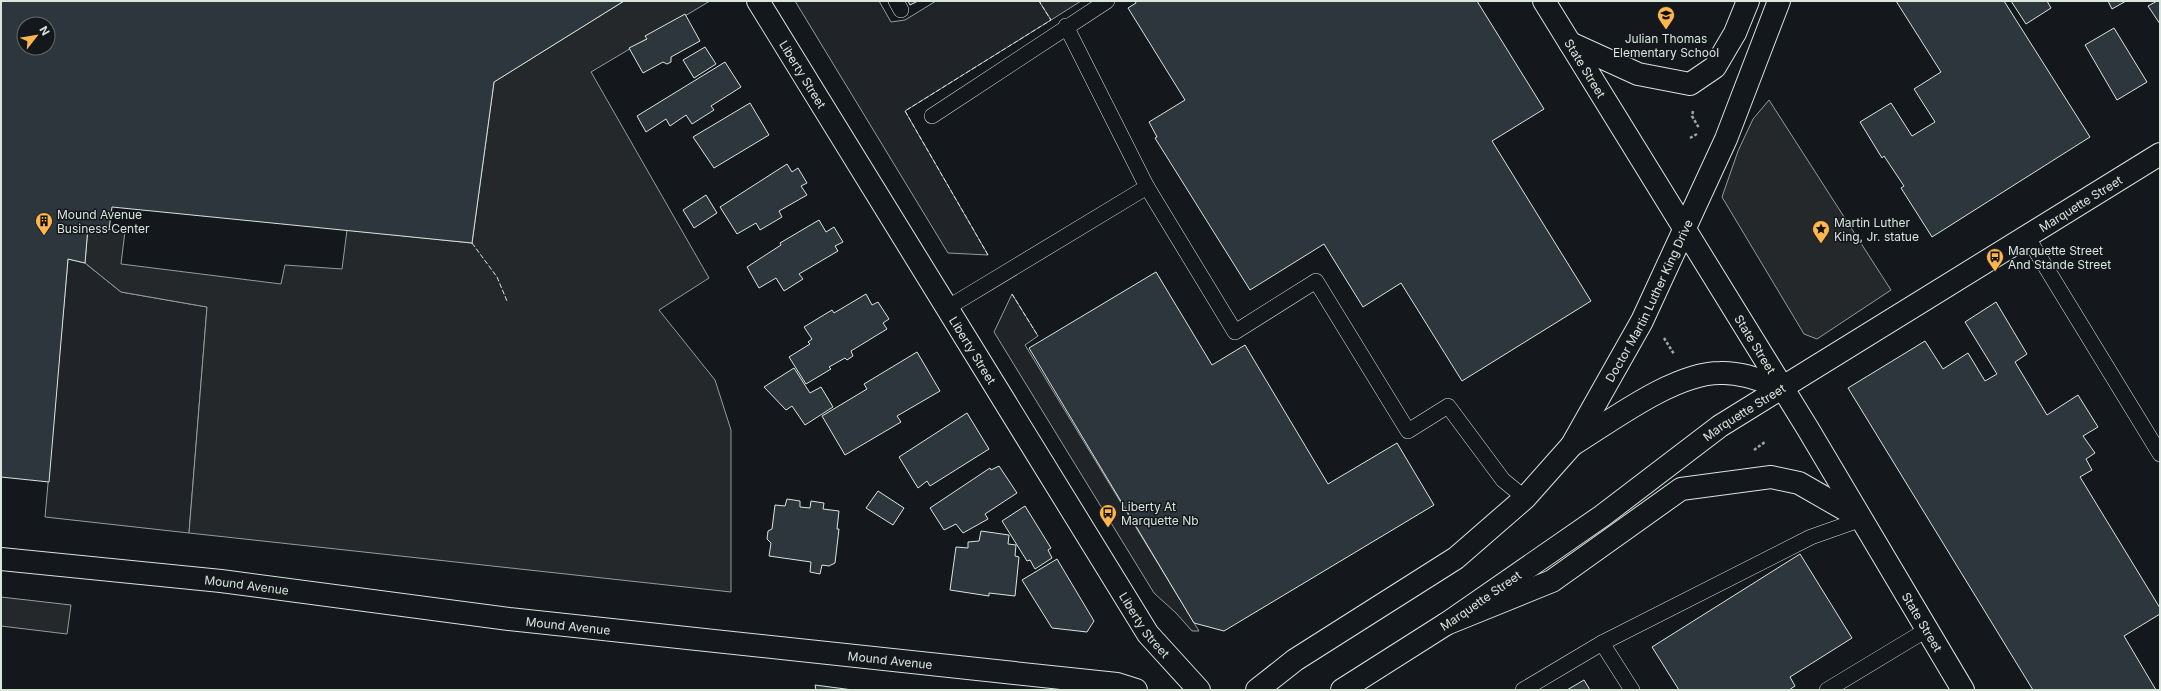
<svg xmlns="http://www.w3.org/2000/svg" width="2161" height="691" font-family="Inter,sans-serif">
	<style>
		.green { fill: #202428; stroke: #939e99 }
		.parking { fill: #24282b; stroke: #939e99 }
		.building { fill: #2c363c; stroke: #d8e6dc; fill-rule: evenodd }
		.lines { fill: none; stroke-linecap: round; stroke-linejoin: round }
		.lane-casing { stroke: #d8e6dc; stroke-width: 16 }
		.street-casing { stroke: #d8e6dc; stroke-width: 24 }
		.secondary-casing { stroke: #d8e6dc; stroke-width: 24 }
		.primary-casing { stroke: #d8e6dc; stroke-width: 24 }
		.path { stroke: #9da8a2; stroke-width: 2.5; stroke-dasharray: 3 2; stroke-linecap: butt }
		.lane { stroke: #14181c; stroke-width: 15 }
		.street { stroke: #14181c; stroke-width: 22 }
		.secondary { stroke: #14181c; stroke-width: 22 }
		.primary { stroke: #14181c; stroke-width: 22 }
		.fence { stroke: #d8e6dc; stroke-width: 1; stroke-dasharray: 5 2; stroke-linecap: butt }
		.labels { text-anchor: middle; dominant-baseline: central; stroke-width: 3; stroke-linejoin: round; paint-order: stroke }
		.poi-label { font-size: 12px; fill: #d8e6dc; stroke: #14181c; text-anchor: start }
		.street-label { font-size: 12px; fill: #d8e6dc; stroke: #14181c }
	</style>
	<rect width="100%" height="100%" fill="#14181c"/>
	<g class="green">
		<path d="M795,1H879L891,22L905,20L936,1H1039L1051,20L905,111L988,255L948,253Z"/>
		<path d="M68,259L85,263L121,292L207,307L189,533L45,517Z"/>
		<path d="M1012,294L1038,336L1025,345L1199,631H1192L1176,613L1154,593L994,332Z"/>
	</g>
	<g class="parking">
		<path d="M624,1H710L591,72L709,278L659,310L715,380L731,430V592L189,533L207,307L121,292L85,263L88,227L125,231L121,264L281,284L285,265L342,269L347,230L472,243L494,82Z"/>
		<path d="M1039,1H1081L1051,20Z"/>
		<path d="M1769,100L1891,290L1817,339L1804,334L1722,197L1738,151L1753,119Z"/>
		<path d="M1,597L71,605L67,634L1,626Z"/>
	</g>
	<g class="building">
		<path d="M1,1H624L494,82L472,243L112,207L109,230L88,227L85,263L68,259L49,482L1,477ZM24,24H48V48H24Z"/>
		<path d="M908,1H918L910,5Z"/>
		<path d="M1135,1H1477L1544,109L1492,141L1591,301L1462,381L1401,283L1363,307L1324,244L1250,290L1155,138L1157,137L1149,122L1185,100L1128,8L1136,3Z"/>
		<path d="M1896,1H2004L2090,137L1932,237L1901,188L1904,186L1884,156L1882,158L1860,122L1891,103L1912,136L1935,122L1914,89L1941,72Z"/>
		<path d="M2011,1H2047L2051,8L2026,24Z"/>
		<path d="M2108,1H2126L2112,9Z"/>
		<path d="M2157,1H2160V24L2148,6Z"/>
		<path d="M685,14L700,41L671,57V62L667,64L663,62L643,73L629,48L647,39L645,36Z"/>
		<path d="M2114,28L2147,82L2117,100L2085,45Z"/>
		<path d="M705,47L716,64L694,78L683,60Z"/>
		<path d="M725,62L741,87L711,106L714,110L692,124L686,115L670,126L666,119L646,132L637,116Z"/>
		<path d="M750,103L769,135L714,168L693,137Z"/>
		<path d="M787,164L792,172L798,168L807,183L801,186L807,195L779,211L782,217L760,230L756,223L737,234L720,207Z"/>
		<path d="M706,195L717,213L694,228L683,210Z"/>
		<path d="M819,220L826,232L834,227L843,242L835,246L838,251L799,274L803,279L784,291L776,278L759,288L747,267L781,245L780,243Z"/>
		<path d="M1156,272L1212,365L1245,345L1328,484L1397,443L1434,505L1224,631L1194,623L1029,348Z"/>
		<path d="M866,294L872,305L878,302L889,319L883,323L887,329L851,351L853,356L847,360L845,358L829,367L831,369L806,384L789,357L810,344L808,342L812,339L804,327L832,310L834,313Z"/>
		<path d="M1996,302L2027,354L2015,362L2047,415L2078,395L2098,427L2083,436L2095,453L2086,459L2092,470L2080,477L2160,608V614L2124,636L2156,690H2033L1848,388L1925,341L1943,369L1968,353L1985,381L1997,374L1965,322Z"/>
		<path d="M917,352L940,391L897,416L901,422L845,455L822,416L867,389L864,384Z"/>
		<path d="M794,368L810,393L821,387L833,407L805,425L792,406L786,410L764,387Z"/>
		<path d="M967,413L989,449L930,486L927,481L918,488L899,457Z"/>
		<path d="M999,466L1017,493L985,514L988,519L963,533L956,524L944,530L930,508L990,468L991,470Z"/>
		<path d="M878,491L904,508L893,525L866,508Z"/>
		<path d="M787,499L800,501V507L810,508L811,501L824,503L823,509L839,511L837,529H839L835,563L829,566L822,565L820,574L810,572L811,562L769,556L771,543L767,539L768,531L772,529L775,505L785,506Z"/>
		<path d="M1025,506L1051,548L1048,550L1052,558L1035,569L1030,560L1027,561L1002,521Z"/>
		<path d="M981,531L1009,535L1008,544L1016,545L1015,556L1019,557L1015,596L989,593V596L950,590L956,547L968,548V542L979,541Z"/>
		<path d="M1800,554L1852,638L1790,677L1795,686L1789,690H1679L1652,647Z"/>
		<path d="M1057,559L1094,621L1087,632L1052,628L1022,580Z"/>
		<path d="M1584,680L1590,690H1567Z"/>
		<path d="M815,685L853,690H816Z"/>
	</g>
	<g class="lines">
		<defs>
			<g id="lane">
				<path d="M896,1L901,10"/>
				<path d="M1066,26L1147,187L1235,332L1316,281L1408,431L1448,406L1503,480L1525,498"/>
				<path d="M932,116L1107,1"/>
				<path d="M2028,238L2160,454"/>
				<path d="M947,308L1147,187"/>
				<path d="M1602,643L1632,690"/>
				<path d="M1523,690L1602,643L1811,537L1862,519"/>
				<path d="M1827,690L1928,629"/>
			</g>
			<g id="street">
				<path id="s1" d="M758,1L1148,634L1199,690"/>
			</g>
			<g id="secondary">
				<path id="s2" d="M1,559L221,581L509,619L1117,684L1136,690"/>
				<path id="s3" d="M1257,690L1295,660L1456,558L1525,498L1572,445L1642,321L1726,139L1779,1"/>
				<path id="s4" d="M1342,690L1446,624L1602,516L1720,426L2160,154"/>
			</g>
			<g id="primary">
				<path id="s5" d="M1544,1L1808,429L1963,690"/>
				<path d="M1570,43L1638,74L1690,84L1715,67L1735,33L1748,1"/>
				<path d="M1572,445C1611,421 1674,373 1720,373C1742,372 1762,381 1782,388"/>
				<path d="M1446,624L1552,581L1681,489L1771,477L1799,483L1860,518"/>
			</g>
		</defs>
		<use href="#lane" class="lane-casing"/>
		<use href="#street" class="street-casing"/>
		<use href="#secondary" class="secondary-casing"/>
		<use href="#primary" class="primary-casing"/>
		<g class="path">
			<path d="M1693,111L1692,116L1699,128"/>
			<path d="M1690,138L1697,134"/>
			<path d="M1664,338L1674,354"/>
			<path d="M1754,450L1765,442"/>
		</g>
		<use href="#lane" class="lane"/>
		<use href="#street" class="street"/>
		<use href="#secondary" class="secondary"/>
		<use href="#primary" class="primary"/>
		<g class="fence">
			<path d="M472,243L497,277L507,301"/>
			<path d="M988,255L905,111L1051,20L1039,1"/>
			<path d="M1012,294L1038,336"/>
		</g>
	</g>
	<defs>
		<symbol id="school-pin" viewBox="-11 -11 22 30"><path d="M0 17L-7.5 6A9.5 9.5 0 1 1 7.5 6Z" fill="#ffb74d" stroke="#14181c"/><path d="M0-5L7-2L0 1L-7-2ZM-4 1L0 2.5L4 1V4Q0 6-4 4Z" fill="#111"/></symbol>
		<symbol id="building-pin" viewBox="-11 -11 22 30"><path d="M0 17L-7.5 6A9.5 9.5 0 1 1 7.5 6Z" fill="#ffb74d" stroke="#14181c"/><path d="M-4-6H4V6H1V3H-1V6H-4ZM-2.5-4.3h1.7v1.8h-1.7ZM.8-4.3h1.7v1.8H.8ZM-2.5-1h1.7V.8h-1.7ZM.8-1h1.7V.8H.8Z" fill="#111"/></symbol>
		<symbol id="sight-pin" viewBox="-11 -11 22 30"><path d="M0 17L-7.5 6A9.5 9.5 0 1 1 7.5 6Z" fill="#ffb74d" stroke="#14181c"/><path d="M0-6L1.8-2.2L6-1.7L2.9 1.2L3.7 5.4L0 3.3L-3.7 5.4L-2.9 1.2L-6-1.7L-1.8-2.2Z" fill="#111"/></symbol>
		<symbol id="bus-pin" viewBox="-11 -11 22 30"><path d="M0 17L-7.5 6A9.5 9.5 0 1 1 7.5 6Z" fill="#ffb74d" stroke="#14181c"/><path d="M-5-6H5V4H4V6H2V4H-2V6H-4V4H-5ZM-3.5-4V0h7V-4ZM-3.5 1.2v1.5H-2V1.2ZM2 1.2v1.5H3.5V1.2Z" fill="#111"/></symbol>
	</defs>
	<g fill-rule="evenodd">
		<use href="#school-pin" x="1656" y="5" width="20" height="27"/>
		<use href="#building-pin" x="34" y="211" width="20" height="27"/>
		<use href="#sight-pin" x="1811" y="219" width="20" height="27"/>
		<use href="#bus-pin" x="1985" y="247" width="20" height="27"/>
		<use href="#bus-pin" x="1098" y="503" width="20" height="27"/>
	</g>
	<g class="labels">
		<g class="poi-label">
			<text x="1666" y="38" text-anchor="middle">Julian Thomas<tspan x="1666" dy="14">Elementary School</tspan></text>
			<text x="57" y="214">Mound Avenue<tspan x="57" dy="14">Business Center</tspan></text>
			<text x="1834" y="222">Martin Luther<tspan x="1834" dy="14">King, Jr. statue</tspan></text>
			<text x="2008" y="250">Marquette Street<tspan x="2008" dy="14">And Stande Street</tspan></text>
			<text x="1121" y="506">Liberty At<tspan x="1121" dy="14">Marquette Nb</tspan></text>
		</g>
		<g class="street-label">
			<text stroke="none"><textPath href="#s5" startOffset="79">State Street</textPath></text>
			<text stroke="none"><textPath href="#s1" startOffset="86">Liberty Street</textPath></text>
			<text stroke="none"><textPath href="#s4" startOffset="885">Marquette Street</textPath></text>
			<text stroke="none"><textPath href="#s3" startOffset="565">Doctor Martin Luther King Drive</textPath></text>
			<text stroke="none"><textPath href="#s5" startOffset="403">State Street</textPath></text>
			<text stroke="none"><textPath href="#s1" startOffset="410">Liberty Street</textPath></text>
			<text stroke="none"><textPath href="#s4" startOffset="489">Marquette Street</textPath></text>
			<text stroke="none"><textPath href="#s2" startOffset="247">Mound Avenue</textPath></text>
			<text stroke="none"><textPath href="#s4" startOffset="165">Marquette Street</textPath></text>
			<text stroke="none"><textPath href="#s5" startOffset="727">State Street</textPath></text>
			<text stroke="none"><textPath href="#s1" startOffset="734">Liberty Street</textPath></text>
			<text stroke="none"><textPath href="#s2" startOffset="571">Mound Avenue</textPath></text>
			<text stroke="none"><textPath href="#s2" startOffset="895">Mound Avenue</textPath></text>
		</g>
	</g>
	<rect width="2161" height="691" fill="none" stroke="#d8e6dc" stroke-width="4"/>
	<g transform="translate(36 36) rotate(59)"><circle r="19" fill="#14181c" stroke="#626a69"/>
	<path d="M0-3L7 15L0 10L-7 15Z" fill="#ffb74d"/>
	<text y="-6" font-size="11" font-weight="bold" text-anchor="middle" fill="#d8e6dc">N</text>
	</g>
</svg>
